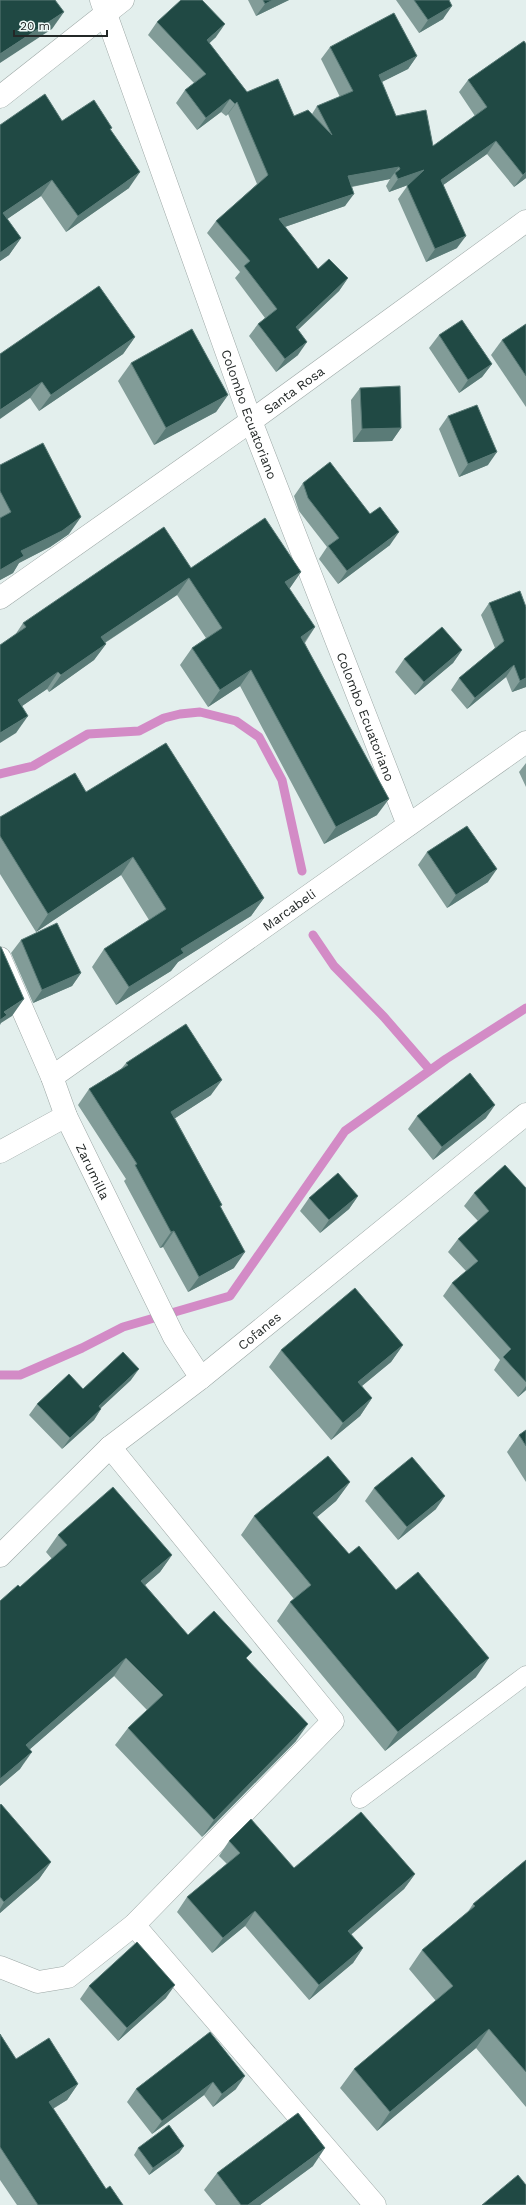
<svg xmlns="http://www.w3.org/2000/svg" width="526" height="2205" font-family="'Work Sans',sans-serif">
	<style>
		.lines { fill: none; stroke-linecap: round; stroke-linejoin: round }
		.stream { stroke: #d38bc6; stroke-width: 9 }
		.lane-casing { stroke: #9ca7a5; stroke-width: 19 }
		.street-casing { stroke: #9ca7a5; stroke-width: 23 }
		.lane { stroke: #fff; stroke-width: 18 }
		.street { stroke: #fff; stroke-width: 22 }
		.wall { fill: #829c98 }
		.shaded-wall { fill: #5a7b77 }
		.building { fill: #204944; stroke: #5a7b77 }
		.labels { text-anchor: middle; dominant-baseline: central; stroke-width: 4; stroke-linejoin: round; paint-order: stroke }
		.street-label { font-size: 13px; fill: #232827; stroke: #f1fcfa }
	</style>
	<rect width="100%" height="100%" fill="#e3efed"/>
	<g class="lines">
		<g class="stream">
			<path d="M0,774L33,766L88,734L139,731L164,718L180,714L200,712L236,721L259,737L282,780L302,871"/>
			<path d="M313,935L334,966L384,1017L430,1070"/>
			<path d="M0,1375H20L82,1348L123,1327L230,1296L345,1131L446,1059L526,1008"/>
		</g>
		<defs>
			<path id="lane" d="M360,1799L526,1675"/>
			<g id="street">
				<path id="s1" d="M101,0L251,421L408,825"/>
				<path d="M0,97L123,0"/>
				<path id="s2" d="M0,598L251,421L526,221"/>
				<path id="s3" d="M0,958L52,1077L66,1116L174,1337L201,1378"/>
				<path id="s4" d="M52,1077L526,742"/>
				<path d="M0,1152L66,1116"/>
				<path d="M110,1447L333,1721L134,1925L375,2205"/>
				<path id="s5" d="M0,1556L110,1447L201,1378L526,1114"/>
				<path d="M0,1967L38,1982L68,1977L134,1925"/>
			</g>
		</defs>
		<use href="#lane" class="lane-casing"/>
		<use href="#street" class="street-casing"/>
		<use href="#lane" class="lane"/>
		<use href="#street" class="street"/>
	</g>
	<g class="wall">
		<path d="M248,0H289L256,16Z"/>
		<path d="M396,0H449L443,19L419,33Z"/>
		<path d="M157,22L216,37L209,43L247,92L294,116L312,114L317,106L340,97L321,59L330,47L417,56L408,69L381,82L396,116L433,146L475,116L459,92L468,80L524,41L526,178L514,187L487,154L443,185L457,248L426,262L398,199L408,185L389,192L386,186L390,179L352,187L345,206L285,227L318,269L348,278L339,291L298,330V355L276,372L249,336L258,324L265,318L235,278L240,272L207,233L216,221L257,184L228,114L226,116L221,112L197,130L176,103L185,90L194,83L148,35Z"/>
		<path d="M62,121L111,130L129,188L66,232L41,196L7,219L21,238L9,255L0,261V125Z"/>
		<path d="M526,324V407L491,355L502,340Z"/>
		<path d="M439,335L492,364L482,377L459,393L429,348Z"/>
		<path d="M135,337L123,354L39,411L0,354Z"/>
		<path d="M131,363L228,395L216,412L154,445L118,381Z"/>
		<path d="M360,388L401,428L392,441L353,442L351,400Z"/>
		<path d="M448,416L488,465L459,477L439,429Z"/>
		<path d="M0,465L69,534L50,547L19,563L13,573L0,580Z"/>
		<path d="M303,483L390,545L338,584L319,559L327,547L299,511L294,496Z"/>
		<path d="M191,568L301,572L289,589L315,627L305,643L377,815L324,844L240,686L208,707L180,665L192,648L206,638L177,595L105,643L106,644L94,660L49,692L47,689L22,706L16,733L15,635L23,623Z"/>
		<path d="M489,603L526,687L512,692L506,677L467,709L451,690L459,678L495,648L481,615Z"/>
		<path d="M462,650L453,663L415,695L395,672L404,659Z"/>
		<path d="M526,763V787L519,772Z"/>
		<path d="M86,792L264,898L251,916L178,962L171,971L116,1005L92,967L104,949L149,920L121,875L36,932L0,874V817Z"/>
		<path d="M427,852L488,882L447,908L418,865Z"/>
		<path d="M21,940L81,973L72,986L33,1003L11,953Z"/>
		<path d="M126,1063L211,1095L175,1118L222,1205L220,1207L234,1268L188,1292L163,1247L160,1248L124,1181L126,1179L78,1105L89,1089L121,1069Z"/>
		<path d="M417,1116L486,1118L433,1160L408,1129Z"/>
		<path d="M526,1188V1390L518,1397L494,1370L500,1360L443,1296L452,1283L466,1271L448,1252L458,1239L478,1221L464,1206L474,1193Z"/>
		<path d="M358,1196L349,1209L320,1233L300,1211L309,1198Z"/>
		<path d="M403,1345L391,1362L362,1386L372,1398L360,1416L331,1440L269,1367L281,1350Z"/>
		<path d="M131,1380L101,1408L94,1420L62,1449L29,1415L37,1404L83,1389Z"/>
		<path d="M526,1430V1482L507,1452L519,1435Z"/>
		<path d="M350,1482L336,1501L317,1517L349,1554L396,1590L476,1677L385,1751L277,1621L290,1602L294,1599L241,1535L254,1516Z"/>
		<path d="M374,1488L436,1509L398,1540L365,1501Z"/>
		<path d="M58,1535L172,1555L160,1572L145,1585L188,1635L247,1659L296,1741L202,1837L115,1745L128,1728L147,1710L114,1676L30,1749L20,1769L0,1786V1601L20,1587L52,1559L46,1552Z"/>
		<path d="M0,1805L51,1862L39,1879L0,1913Z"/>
		<path d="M229,1841L294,1868L415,1874L404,1889L351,1934L363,1948L353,1963L309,2000L245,1926L212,1953L177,1912L187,1897L227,1864L219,1856Z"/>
		<path d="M526,1860V2107L476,2048L377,2131L340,2088L354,2069L436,2001L409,1969L422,1950L467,1913L473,1904Z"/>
		<path d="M89,1986L166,1998L118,2041L80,1999Z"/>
		<path d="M210,2032L236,2089L213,2107L204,2095L152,2134L127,2102L136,2089Z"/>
		<path d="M0,2034L16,2059L78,2084L67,2100L53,2109L106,2189L123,2205H17L0,2180Z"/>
		<path d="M184,2146L179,2153L149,2175L134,2155L138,2148Z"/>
		<path d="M313,2166L260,2205H216L204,2190L217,2173Z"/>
	</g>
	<g class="shaded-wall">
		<path d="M273,0H289L256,16L265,4Z"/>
		<path d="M452,6L443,19L419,33L428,20Z"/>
		<path d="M64,12L52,29L0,63V54Z"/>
		<path d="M225,24L216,37L199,53L207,40Z"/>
		<path d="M417,56L408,69L370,88L379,75Z"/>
		<path d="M230,99L221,112L197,130L206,118Z"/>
		<path d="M237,102L228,114L226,116L235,104Z"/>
		<path d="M496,141L487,154L432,193L441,180Z"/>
		<path d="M399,167L390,179L339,189L348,176Z"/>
		<path d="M424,170L416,182L389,192L398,179Z"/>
		<path d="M140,172L129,188L66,232L78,216Z"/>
		<path d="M526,172V178L514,187L523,175Z"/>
		<path d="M52,180L41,196L0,224L3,213Z"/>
		<path d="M354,194L345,206L270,232L279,219Z"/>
		<path d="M466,236L457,248L426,262L435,249Z"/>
		<path d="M21,238L9,255L0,261V253Z"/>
		<path d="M348,278L339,291L287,340L296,327Z"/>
		<path d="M135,337L123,354L39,411L51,395Z"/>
		<path d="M307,342L298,355L276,372L285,359Z"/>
		<path d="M492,364L482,377L459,393L468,380Z"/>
		<path d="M42,382L30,398L0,419V410Z"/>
		<path d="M228,395L216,412L154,445L166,428Z"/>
		<path d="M401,428L392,441L353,442L362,429Z"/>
		<path d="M497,452L488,465L459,477L468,464Z"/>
		<path d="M81,517L69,534L50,547L19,563L13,573L0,580V570L21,551Z"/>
		<path d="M399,532L390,545L338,584L347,571Z"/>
		<path d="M301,572L290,588L273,599L285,582Z"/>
		<path d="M189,578L177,595L89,653L101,637Z"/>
		<path d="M315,627L303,644L301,637Z"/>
		<path d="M106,644L94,660L49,692L61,675Z"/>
		<path d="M462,650L453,663L415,695L424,682Z"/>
		<path d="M514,665L506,677L467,709L475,698Z"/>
		<path d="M251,670L240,686L208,707L220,690Z"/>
		<path d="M58,672L47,689L6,717L18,700Z"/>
		<path d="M526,678V687L512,692L520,681Z"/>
		<path d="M28,716L16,733L0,743V733Z"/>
		<path d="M389,799L377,815L324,844L336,827Z"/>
		<path d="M133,857L121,875L36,932L48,914Z"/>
		<path d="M497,869L488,882L447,908L456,895Z"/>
		<path d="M264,898L251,916L178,962L171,971L116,1005L129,987L181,949Z"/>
		<path d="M81,973L72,986L33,1003L42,990Z"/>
		<path d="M24,999L12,1016L1,1023L0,1025V1018L4,1012Z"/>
		<path d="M222,1080L211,1095L160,1128L171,1112Z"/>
		<path d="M495,1105L486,1118L433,1160L442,1147Z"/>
		<path d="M358,1196L349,1209L320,1233L329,1220Z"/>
		<path d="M174,1231L163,1247L160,1248L171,1232Z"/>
		<path d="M245,1252L234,1268L188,1292L199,1277Z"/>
		<path d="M403,1345L391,1362L346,1399L358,1382Z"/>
		<path d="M139,1369L131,1380L91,1417L99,1406Z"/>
		<path d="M526,1386V1390L518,1397Z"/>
		<path d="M372,1398L360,1416L331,1440L343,1423Z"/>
		<path d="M101,1409L94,1420L62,1449L70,1438Z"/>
		<path d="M350,1482L336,1501L299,1532L313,1513Z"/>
		<path d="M445,1496L436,1509L398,1540L407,1527Z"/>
		<path d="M172,1555L160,1572L129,1599L141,1581Z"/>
		<path d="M126,1658L114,1676L14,1763L26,1745Z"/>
		<path d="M489,1658L476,1677L385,1751L398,1732Z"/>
		<path d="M308,1724L296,1741L202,1837L214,1820Z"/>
		<path d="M32,1752L20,1769L0,1786V1779Z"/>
		<path d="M51,1862L39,1879L0,1913V1909L4,1902Z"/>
		<path d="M415,1874L404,1889L338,1946L348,1931Z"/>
		<path d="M255,1911L245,1926L212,1953L223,1938Z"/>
		<path d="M363,1948L353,1963L309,2000L319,1985Z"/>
		<path d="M175,1985L166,1998L118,2041L127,2028Z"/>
		<path d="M489,2029L476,2048L377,2131L390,2112Z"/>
		<path d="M245,2076L236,2089L213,2107L222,2094Z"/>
		<path d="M213,2082L204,2095L152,2134L162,2121Z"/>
		<path d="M78,2084L67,2100L37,2118L49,2102Z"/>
		<path d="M184,2146L179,2153L149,2175L153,2168Z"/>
		<path d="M325,2148L313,2166L260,2205H248Z"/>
	</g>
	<g class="building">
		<path d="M0,0H55L64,12L0,54Z"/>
		<path d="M181,0H202L225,24L207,40L247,92L278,79L294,116L308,110L332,135L317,106L353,91L330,47L394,13L417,56L379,75L396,116L426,110L433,146L487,107L468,80L524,41L526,44V172L523,175L496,141L441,180L466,236L435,249L407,186L424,170L398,179L395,173L400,169L399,167L348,176L354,194L279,219L318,269L329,259L348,278L296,327L307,342L285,359L258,324L277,309L244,266L250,261L216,221L268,175L237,102L235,104L230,99L206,118L185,90L206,74L157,22Z"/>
		<path d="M263,0H273L265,4Z"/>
		<path d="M414,0H449L452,6L428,20Z"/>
		<path d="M45,94L62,121L94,100L112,128L110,129L140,172L78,216L52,180L3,213L21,238L0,253V125Z"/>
		<path d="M99,286L135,337L51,395L42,382L0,410V354Z"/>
		<path d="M462,320L492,364L468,380L439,335Z"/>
		<path d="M526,324V376L502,340Z"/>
		<path d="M192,329L228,395L166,428L131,363Z"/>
		<path d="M400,386L401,428L362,429L360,388Z"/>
		<path d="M477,405L497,452L468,464L448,416Z"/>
		<path d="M43,443L81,517L62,531L21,551L24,556L0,570V518L11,512L0,491V465Z"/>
		<path d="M330,462L370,514L380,507L399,532L347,571L328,546L339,538L308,498L303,483Z"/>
		<path d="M265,518L301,572L285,582L315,627L301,637L389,799L336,827L251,670L220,690L192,648L222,628L189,578L101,637L106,644L61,675L58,672L18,700L28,716L0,733V645L26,627L23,623L164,527L191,568Z"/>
		<path d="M520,591L526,607V678L520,681L514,665L475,698L459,678L504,641L489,603Z"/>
		<path d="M442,627L462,650L424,682L404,659Z"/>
		<path d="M166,743L264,898L181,949L184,953L129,987L104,949L166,909L133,857L48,914L0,836V817L75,773L86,792Z"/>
		<path d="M467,826L497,869L456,895L427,852Z"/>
		<path d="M57,923L81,973L42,990L21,940Z"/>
		<path d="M0,947H1L24,999L4,1012L7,1015L0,1020Z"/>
		<path d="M186,1024L222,1080L171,1112L222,1205L220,1206L245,1252L199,1277L174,1231L171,1232L135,1165L137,1164L89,1089L128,1065L126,1063Z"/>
		<path d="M470,1073L495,1105L442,1147L417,1116Z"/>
		<path d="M505,1165L526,1188V1382L503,1357L511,1349L452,1283L478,1261L458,1239L489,1211L474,1193Z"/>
		<path d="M338,1173L358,1196L329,1220L309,1198Z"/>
		<path d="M355,1288L403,1345L358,1382L372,1398L343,1423L281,1350Z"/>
		<path d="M123,1352L139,1369L99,1406L101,1409L70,1438L37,1404L69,1374L83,1389Z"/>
		<path d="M526,1430V1446L519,1435Z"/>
		<path d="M328,1456L350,1482L313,1513L349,1554L359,1546L396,1590L418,1572L489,1658L398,1732L290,1602L311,1585L254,1516Z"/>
		<path d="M412,1457L445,1496L407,1527L374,1488Z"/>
		<path d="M113,1487L172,1555L141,1581L188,1635L214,1611L252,1652L246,1658L308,1724L214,1820L128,1728L163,1695L126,1658L26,1745L32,1752L0,1779V1601L18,1585L20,1587L67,1545L58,1535Z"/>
		<path d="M1,1804L51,1862L4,1902L0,1897V1805Z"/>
		<path d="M361,1812L415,1874L348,1931L363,1948L319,1985L255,1911L223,1938L187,1897L240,1853L229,1841L251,1819L294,1868Z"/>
		<path d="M526,1860V2072L489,2029L390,2112L354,2069L453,1986L422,1950L475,1906L473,1904Z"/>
		<path d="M137,1942L175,1985L127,2028L89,1986Z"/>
		<path d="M210,2032L245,2076L222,2094L213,2082L162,2121L136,2089Z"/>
		<path d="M0,2034L16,2059L49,2038L78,2084L49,2102L106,2189L110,2186L123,2205H38L0,2147Z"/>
		<path d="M298,2113L325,2148L248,2205H241L217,2173Z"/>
		<path d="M169,2125L184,2146L153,2168L138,2148Z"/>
		<path d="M518,2175L526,2185V2205H482Z"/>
	</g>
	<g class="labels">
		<g class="street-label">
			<text stroke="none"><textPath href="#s2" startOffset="360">Santa Rosa</textPath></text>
			<text stroke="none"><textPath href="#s1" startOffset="440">Colombo Ecuatoriano</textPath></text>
			<text stroke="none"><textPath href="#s1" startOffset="764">Colombo Ecuatoriano</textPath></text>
			<text stroke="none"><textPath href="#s4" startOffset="290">Marcabeli</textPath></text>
			<text stroke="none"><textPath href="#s3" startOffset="233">Zarumilla</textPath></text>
			<text stroke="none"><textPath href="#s5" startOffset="344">Cofanes</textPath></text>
		</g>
	</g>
	<path d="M14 30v6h93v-6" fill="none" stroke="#232827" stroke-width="2"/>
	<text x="20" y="30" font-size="12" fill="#232827" stroke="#f1fcfa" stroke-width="3" paint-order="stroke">20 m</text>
</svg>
